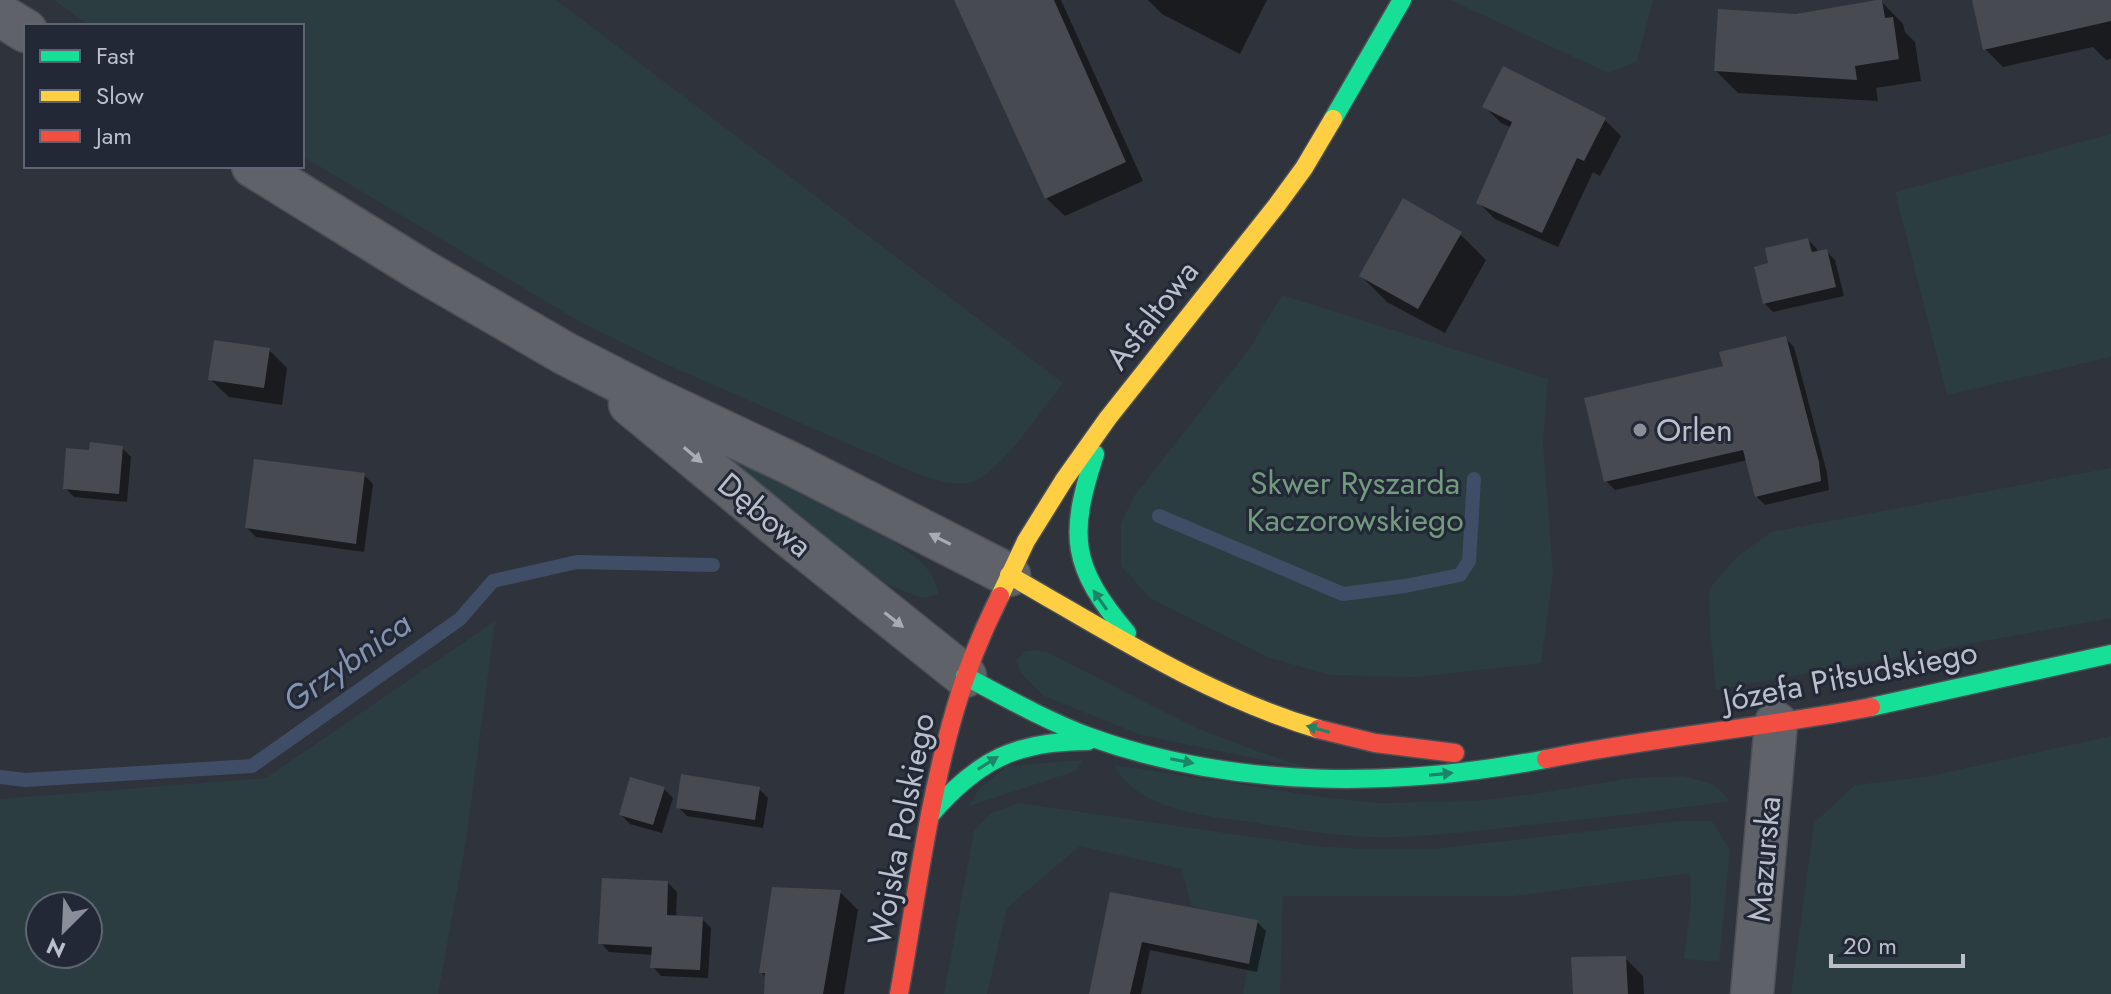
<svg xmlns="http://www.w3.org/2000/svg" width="2111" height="994" font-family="Jost,sans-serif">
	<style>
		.green { fill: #2c3d42; fill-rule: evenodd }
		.shadow { fill: #0007 }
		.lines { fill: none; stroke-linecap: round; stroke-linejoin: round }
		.stream { stroke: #404d66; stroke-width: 14 }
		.building { fill: #474a51 }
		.street-casing { stroke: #4c4f56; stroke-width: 45 }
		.fast-casing { stroke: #4c4f56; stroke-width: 21 }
		.slow-casing { stroke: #4c4f56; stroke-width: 21 }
		.jam-casing { stroke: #4c4f56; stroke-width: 21 }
		.street { stroke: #5f6269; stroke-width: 42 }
		.fast { stroke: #16e098; stroke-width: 18 }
		.slow { stroke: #ffcf43; stroke-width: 18 }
		.jam { stroke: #f24e42; stroke-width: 18 }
		.oneway { fill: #a8acb7 }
		.oneway2 { fill: #1c8467 }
		.poi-dot { fill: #898e99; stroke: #222836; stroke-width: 3 }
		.labels { text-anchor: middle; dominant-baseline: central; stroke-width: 6; stroke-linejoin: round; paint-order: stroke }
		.street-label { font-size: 32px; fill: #babfcb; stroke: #222836 }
		.poi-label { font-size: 32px; fill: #babfcb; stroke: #222836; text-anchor: start }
		.park-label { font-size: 32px; fill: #739a7f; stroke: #222836 }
		.water-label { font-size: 34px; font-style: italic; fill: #8493af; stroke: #222836 }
	</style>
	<rect width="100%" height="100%" fill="#2f333b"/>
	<g class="green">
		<path d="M54,0H556L1063,383C1044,407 999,474 972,482C952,488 924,476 906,469L666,364L584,324L302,156V26H89Z"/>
		<path d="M1450,0H1653L1637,61L1609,73Z"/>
		<path d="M2111,134V357L1947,395L1895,192Z"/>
		<path d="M1282,295L1548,379L1543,442L1553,574L1541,663L1417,677L1330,675L1270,658L1150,598L1121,566V523L1135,495L1250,348Z"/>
		<path d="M699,437L890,539C910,553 936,568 938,594L922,598L886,584Z"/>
		<path d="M2111,468V618L1716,690L1710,629L1709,589L1738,556L1771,532Z"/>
		<path d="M495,621L466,841L438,994H0V799L266,778ZM40,906H88V954H40Z"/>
		<path d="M1033,650L1047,652L1194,727L1257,751L1318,771L1141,735L1044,696L1020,672L1017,660L1023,652Z"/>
		<path d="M2111,736V994H1791L1814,823L1855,785L1926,777Z"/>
		<path d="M1083,760L1076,771L969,806L979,789L1007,766Z"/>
		<path d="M1114,765L1328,798L1380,803L1474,801L1527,795L1632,778L1684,776L1712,784L1722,792L1729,801C1663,811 1596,818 1529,825C1485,830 1440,836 1395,837C1344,838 1294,829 1244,821C1199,815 1138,809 1114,765Z"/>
		<path d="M1019,803L1316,846L1363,849H1433L1680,821H1712L1730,850L1719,962L1684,959L1691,902L1690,873L1514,896H1283L1280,994H1243L1257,920L1191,906L1182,869L1080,846L1007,908L987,994H944L974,831L991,813Z"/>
	</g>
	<g class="shadow">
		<path d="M956,0H1061L1143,181L1065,216L1046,198Z"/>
		<path d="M1148,0H1267L1240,54L1162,14Z"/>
		<path d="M1974,0H2111V59L2106,60L2093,47L2003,67L1985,49Z"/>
		<path d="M1881,1L1903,24L1905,32L1915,42L1921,81L1876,88L1878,101L1738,93L1716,71L1796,16Z"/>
		<path d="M1504,69L1605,120L1621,136L1600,176L1593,172L1558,247L1495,219L1479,203L1512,128L1501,123L1485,107Z"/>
		<path d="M1460,234L1486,260L1445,333L1387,302L1361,276Z"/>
		<path d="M1808,240L1817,249L1818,253L1826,251L1835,260L1844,296L1773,312L1764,303L1770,265Z"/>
		<path d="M1786,339L1794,347L1827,473L1829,490L1765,505L1756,496L1748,460L1615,490L1606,481Z"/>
		<path d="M269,350L287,368L282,405L229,397L210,379Z"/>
		<path d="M122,448L131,457L127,502L74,497L65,488L91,452Z"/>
		<path d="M364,475L373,484L364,552L256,537L247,528Z"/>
		<path d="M664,789L673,798L662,833L630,824L621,815Z"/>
		<path d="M759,789L768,798L763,828L687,816L678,807Z"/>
		<path d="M668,883L677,892L676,917L702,919L711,928L708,978L661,976L653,967L654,955L609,952L601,943Z"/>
		<path d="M840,892L858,910L844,994H766L767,978L761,972Z"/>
		<path d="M1112,894L1257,922L1266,931L1257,972L1150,950L1141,994H1092Z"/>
		<path d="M1625,958L1643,976L1644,994H1575Z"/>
	</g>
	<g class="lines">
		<g class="stream">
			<path d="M1159,516L1343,594L1405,586L1460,575L1469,561L1474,479"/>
			<path d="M0,777L25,780L252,766L460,619L493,581L577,562L713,565"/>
		</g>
	</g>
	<g class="building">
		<path d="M954,0H1054L1126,162L1045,199Z"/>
		<path d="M1877,0H1882L1885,18L1893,17L1899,59L1855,66L1857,80L1714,71L1718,9L1796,14Z"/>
		<path d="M1972,0H2111V21L1983,50Z"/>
		<path d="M1503,66L1606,118L1584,161L1577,158L1542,233L1476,203L1512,122L1482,107Z"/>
		<path d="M1403,198L1462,232L1418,309L1359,276Z"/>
		<path d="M1808,238L1812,252L1827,249L1836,287L1763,304L1754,267L1768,263L1765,248Z"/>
		<path d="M1786,336L1819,462L1821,481L1755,497L1743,450L1604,482L1584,398L1723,366L1719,352Z"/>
		<path d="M214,340L270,348L264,388L208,380Z"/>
		<path d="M90,442L123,446L119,494L63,489L66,448L89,450Z"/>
		<path d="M254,459L365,473L356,544L245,528Z"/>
		<path d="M681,774L760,787L755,820L676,808Z"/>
		<path d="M630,777L665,787L653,825L619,815Z"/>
		<path d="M602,878L668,881L667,915L703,917L700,970L650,968L652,947L598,944Z"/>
		<path d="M772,887L841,890L823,994H764L765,973H759Z"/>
		<path d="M1110,892L1258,920L1249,964L1142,942L1130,994H1089Z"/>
		<path d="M1626,956L1628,994H1573L1571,957Z"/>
	</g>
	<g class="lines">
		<defs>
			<g id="street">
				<path d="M0,15L26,31"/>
				<path d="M253,166L421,270L566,354L648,396L792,464L1009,575"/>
				<path d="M630,404L781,529L965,676"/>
				<path d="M1752,994L1776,723"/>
			</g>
			<g id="fast">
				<path d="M1333,119L1402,0"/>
				<path d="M1095,454C1068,537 1071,566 1127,633"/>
				<path d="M965,676C1006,698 1047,721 1090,737C1234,789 1397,788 1546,759"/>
				<path d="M1871,707L2111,654"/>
				<path d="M931,814C978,760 1016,741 1088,741"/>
			</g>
			<g id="slow">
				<path d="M1009,575C1109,632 1207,696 1318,729"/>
				<path d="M1000,596L1026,541L1064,480L1108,418L1277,205L1304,168L1333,119"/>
			</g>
			<g id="jam">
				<path d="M1318,729L1375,743L1455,753"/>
				<path d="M1546,759C1653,737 1763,728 1871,707"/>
				<path d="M899,994C916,899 928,802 955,710C966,671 982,632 1000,596"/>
			</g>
		</defs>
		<use href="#street" class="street-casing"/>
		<use href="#fast" class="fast-casing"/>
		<use href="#slow" class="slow-casing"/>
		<use href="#jam" class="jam-casing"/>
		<use href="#street" class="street"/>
		<use href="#fast" class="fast"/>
		<use href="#slow" class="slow"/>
		<use href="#jam" class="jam"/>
	</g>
	<defs><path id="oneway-solid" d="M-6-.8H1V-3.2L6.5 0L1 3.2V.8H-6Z" transform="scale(2)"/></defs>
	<g class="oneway">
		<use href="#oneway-solid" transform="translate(693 455) rotate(40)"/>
		<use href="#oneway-solid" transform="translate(940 539) rotate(-153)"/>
		<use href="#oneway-solid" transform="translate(894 620) rotate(38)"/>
	</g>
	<g class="oneway2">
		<use href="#oneway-solid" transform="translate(1100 600) rotate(-125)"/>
		<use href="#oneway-solid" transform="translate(1318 729) rotate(-164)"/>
		<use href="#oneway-solid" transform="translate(1182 761) rotate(11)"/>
		<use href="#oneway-solid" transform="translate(988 763) rotate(-32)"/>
		<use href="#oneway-solid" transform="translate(1441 774) rotate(-5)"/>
	</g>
	<circle class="poi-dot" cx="1640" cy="430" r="8"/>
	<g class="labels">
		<g class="street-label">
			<text transform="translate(1152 315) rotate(-52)">Asfaltowa</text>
			<text transform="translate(765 515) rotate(40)">Dębowa</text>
			<text transform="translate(1850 676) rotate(-11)">Józefa Piłsudskiego</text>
			<text transform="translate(901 829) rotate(-79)">Wojska Polskiego</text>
			<text transform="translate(1764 859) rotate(-85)">Mazurska</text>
		</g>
		<g class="poi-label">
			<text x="1656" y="430">Orlen</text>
		</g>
		<g class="park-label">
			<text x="1355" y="483">Skwer Ryszarda<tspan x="1355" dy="37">Kaczorowskiego</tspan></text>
		</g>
		<g class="water-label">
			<text transform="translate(347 662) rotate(-35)">Grzybnica</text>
		</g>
	</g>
	<rect x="24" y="24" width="280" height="144" fill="#222836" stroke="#5f6472" stroke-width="2"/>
	<rect x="40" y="50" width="40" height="12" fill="#16e098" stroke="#5f6472" stroke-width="2"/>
	<text x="96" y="64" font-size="24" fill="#babfcb">Fast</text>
	<rect x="40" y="90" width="40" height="12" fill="#ffcf43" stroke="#5f6472" stroke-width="2"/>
	<text x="96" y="104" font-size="24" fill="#babfcb">Slow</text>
	<rect x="40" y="130" width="40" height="12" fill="#f24e42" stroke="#5f6472" stroke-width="2"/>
	<text x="96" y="144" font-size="24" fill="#babfcb">Jam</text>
	<g transform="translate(64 930) rotate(204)"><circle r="38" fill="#222836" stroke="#5f6472" stroke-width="2"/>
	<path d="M0-6L14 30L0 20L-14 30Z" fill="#898e99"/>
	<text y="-12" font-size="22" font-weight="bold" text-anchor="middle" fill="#babfcb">N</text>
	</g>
	<path d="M1831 954v12h132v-12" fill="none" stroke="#babfcb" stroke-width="4"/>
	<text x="1843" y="954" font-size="24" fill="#babfcb" stroke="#222836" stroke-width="6" paint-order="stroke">20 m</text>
</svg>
